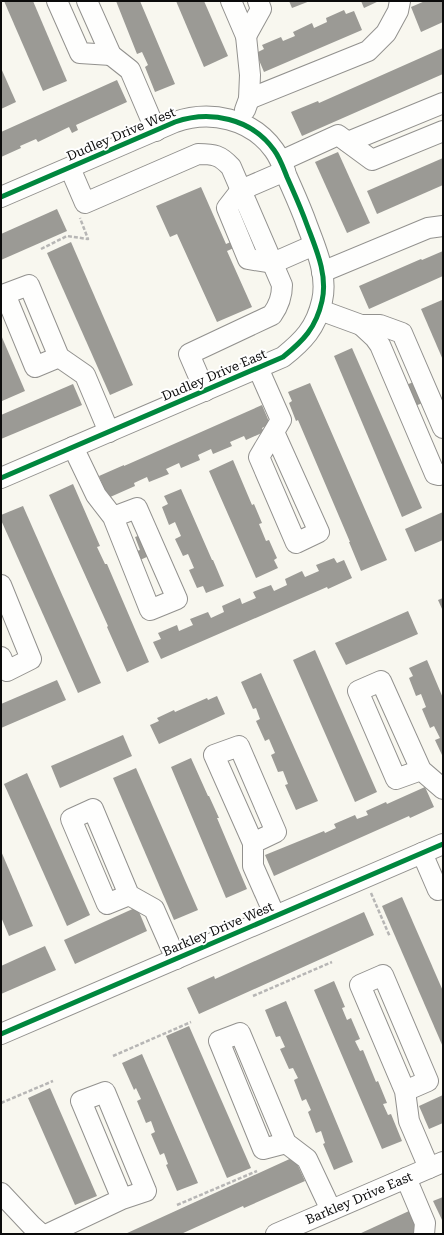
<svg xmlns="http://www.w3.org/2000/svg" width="444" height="1235" font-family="'Roboto Serif',serif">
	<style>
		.building { fill: #9b9a95 }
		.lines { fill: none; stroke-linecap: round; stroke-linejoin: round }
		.minor-casing { stroke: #92918e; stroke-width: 22 }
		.path { stroke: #b7b6b5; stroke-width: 2.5; stroke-dasharray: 4 2; stroke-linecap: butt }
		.minor { stroke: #fefefd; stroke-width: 20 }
		.cycleway-casing { stroke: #fff; stroke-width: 8 }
		.cycleway { stroke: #00873e; stroke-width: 5 }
		.labels { text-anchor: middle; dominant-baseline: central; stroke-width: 4; stroke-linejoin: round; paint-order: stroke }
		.street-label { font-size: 13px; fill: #0b0b0b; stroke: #fff }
	</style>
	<rect width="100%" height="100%" fill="#f8f7ef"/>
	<g class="building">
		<path d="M4,1H33L67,81L43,91Z"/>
		<path d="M116,1H140L175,84L155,92L145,67L148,65L142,52L137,54Z"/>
		<path d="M176,1H204L228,56L204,67Z"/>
		<path d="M289,1H310L292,8Z"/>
		<path d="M361,1H379L364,8Z"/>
		<path d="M425,1H443V22L421,32L411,7Z"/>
		<path d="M344,10L346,14L354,11L362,30L264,72L256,53L264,49L262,45L281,37L283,41L295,36L293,32L312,23L314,28L327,22L326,18Z"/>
		<path d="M443,48V74L302,136L291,112L318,101L319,103Z"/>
		<path d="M1,68L16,102L1,109Z"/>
		<path d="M117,80L127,102L76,125L78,130L72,133L69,127L38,142L36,139L20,146L21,148L1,157V132Z"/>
		<path d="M338,152L370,223L347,233L315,162Z"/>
		<path d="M443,158V185L377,214L367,191Z"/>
		<path d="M201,187L226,244L233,241L236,247L227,251L252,307L217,322L177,234L170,237L156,206Z"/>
		<path d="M57,209L67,231L1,260V234Z"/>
		<path d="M71,242L133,385L110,395L47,253Z"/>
		<path d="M443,251V276L369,309L359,286L421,259L422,260Z"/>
		<path d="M442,300L443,303V360L421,309Z"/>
		<path d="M1,335L25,391L2,401L1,399Z"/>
		<path d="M352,348L422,508L402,517L334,356Z"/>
		<path d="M416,381L425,402L415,406L406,385Z"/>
		<path d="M310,383L387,560L361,571L349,542H350L298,420L296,421L289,403L292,401L288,392Z"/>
		<path d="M73,384L82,405L1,439V415Z"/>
		<path d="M262,405L270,424L262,428L264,432L246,440L244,436L230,442L232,446L213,454L211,449L198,455L200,460L181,468L179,463L166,469L169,474L149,482L147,477L134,483L135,486L108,498L99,476L124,465V466Z"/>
		<path d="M233,460L252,505L254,504L262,523L259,524L266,541L269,540L277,558L274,560L278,568L256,578L209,471Z"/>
		<path d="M73,484L100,546L97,547L105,564H107L149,662L127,672L107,627L108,626L49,495Z"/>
		<path d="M181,489L212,560H213L224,586L206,593L203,586L197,588L189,570L194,568L188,554L183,556L175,539L181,536L175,522L169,525L162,507L168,504L164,496Z"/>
		<path d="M23,506L101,683L78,693L1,520V515Z"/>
		<path d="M443,512V540L415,552L405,529Z"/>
		<path d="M141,535L149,556L140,560L137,551L140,550L135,537Z"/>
		<path d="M334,558L337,563L344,560L352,578L328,589L327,587L161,659L153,642L161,639L158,633L177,625L179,631L193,625L190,619L208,612L211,618L224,612L222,606L240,598L242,604L256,598L253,592L271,585L274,591L287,585L285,579L302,571L305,577L319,571L316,565Z"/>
		<path d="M443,598V611L438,600Z"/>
		<path d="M408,611L418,634L346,665L335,643Z"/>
		<path d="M315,650L377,792L355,802L293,660Z"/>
		<path d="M427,660L443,698V755H442L435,740L440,738L434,726L430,728L422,709L426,707L421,694L416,696L409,678L413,676L409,668Z"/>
		<path d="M261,673L318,801L296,810L285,785L288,784L283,771L278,772L271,755L275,753L269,739L265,741L256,721L260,719L256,708L253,709L241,682Z"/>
		<path d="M57,680L66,700L1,728V704Z"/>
		<path d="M217,696L225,714L159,744L150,725L159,721L157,718L174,710L175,712L207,698L208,700Z"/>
		<path d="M123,735L132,756L60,788L51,766Z"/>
		<path d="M191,758L208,796H209L219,818H217L247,889L226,898L171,767Z"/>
		<path d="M136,768L198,910L174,920L113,778Z"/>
		<path d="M27,773L90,915L67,926L4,784Z"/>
		<path d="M425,787L434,807L410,818L409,816L274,876L265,855L324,831L325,833L336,828L334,824L355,815L357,819L368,815L366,811L386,802L387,804Z"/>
		<path d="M1,851L33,926L9,936L1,917Z"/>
		<path d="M402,897L443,991V1047L382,906Z"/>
		<path d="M137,907L147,931L75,964L64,940Z"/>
		<path d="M364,912L374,935L199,1014L187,988L214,976L215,979Z"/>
		<path d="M45,946L56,970L1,994V966Z"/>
		<path d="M334,981L345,1007L342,1008L347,1020L351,1018L360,1039L355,1041L360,1051L363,1050L376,1082L378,1081L387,1103L383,1104L388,1115L391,1114L402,1141L382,1149L314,990Z"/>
		<path d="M286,1001L353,1162L334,1170L323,1144L325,1143L321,1131L316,1133L308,1112L311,1110L306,1099L302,1101L294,1080L298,1078L293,1068L289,1069L280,1049L285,1047L280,1036L276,1037L265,1010Z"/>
		<path d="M189,1026L251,1168L227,1178L166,1036Z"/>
		<path d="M142,1054L198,1183L177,1191L166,1165L168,1164L164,1153L160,1155L151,1134L155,1132L151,1121L146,1123L137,1101L141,1099L136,1088L134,1090L122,1063Z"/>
		<path d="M50,1088L97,1196L75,1205L28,1098Z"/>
		<path d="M443,1095V1123L429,1129L419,1106Z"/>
		<path d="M294,1157L305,1181L244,1208L243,1206L181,1234H125Z"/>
		<path d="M443,1197V1222L433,1201Z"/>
		<path d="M409,1211L419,1234H359Z"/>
	</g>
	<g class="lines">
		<defs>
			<g id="minor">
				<path d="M57,1L80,53L111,55"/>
				<path d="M87,1L111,55L130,70L156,131"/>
				<path d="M231,1L246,36L250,75L249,99L245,110"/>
				<path d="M246,36L261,9L258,1"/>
				<path d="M249,99L368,51L386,33L398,11L400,1"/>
				<path d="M348,142L443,103"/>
				<path d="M281,161L338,135L372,160L443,131"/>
				<path d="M70,168L85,203L198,154C214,154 220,155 231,167L282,285C282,297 279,305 272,315L189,354L205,391"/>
				<path d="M285,171L241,190L227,208L248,259L273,263L314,245"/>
				<path d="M1,197L175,122C210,110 251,118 274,150C280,158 283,167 287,177C294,193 301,208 307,225C316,249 328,275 322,301C316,328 303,341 283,357L1,478"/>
				<path d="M322,272L428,228L443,226"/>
				<path d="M320,310L361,325H380L402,333L443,428"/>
				<path d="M361,325L375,338L380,345L435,474L439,475L443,474"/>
				<path d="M59,357L35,367L5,294L29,285L59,357L85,375L109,432"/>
				<path d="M258,368L281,420L259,457L296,543L319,532L274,432"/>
				<path d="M73,447L96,495L113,517L150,610L177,599L137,508L113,517"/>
				<path d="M1,585L31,659L7,671L1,657"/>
				<path d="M421,770L396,779L358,691L381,681L421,770L443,789"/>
				<path d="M253,843L276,832L239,746L214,755L253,843V866L275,916"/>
				<path d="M422,853L438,890L443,888"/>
				<path d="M129,895L107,904L71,819L93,809L129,895L154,909L176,959"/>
				<path d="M1,1034L443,844"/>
				<path d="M405,1091L428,1081L383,975L360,985L405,1091L409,1121L429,1168"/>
				<path d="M286,1143L263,1149L219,1041L240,1033L286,1143L307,1159L331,1210"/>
				<path d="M406,1178L425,1223L424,1234"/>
				<path d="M1,1193L32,1226L41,1234"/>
				<path d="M48,1234L122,1199L146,1191L105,1092L81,1101L122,1199"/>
				<path d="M276,1234L443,1162"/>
			</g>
		</defs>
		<use href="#minor" class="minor-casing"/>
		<g class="path">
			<path d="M41,249L67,236L88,239L80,218"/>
			<path d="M1,700H2"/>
			<path d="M371,893L390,937"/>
			<path d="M253,996L332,962"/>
			<path d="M113,1056L191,1022"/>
			<path d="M1,1103L53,1081"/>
			<path d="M177,1205L257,1171"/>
		</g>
		<use href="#minor" class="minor"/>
		<defs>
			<g id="cycleway">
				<path d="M1,197L175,122C210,110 251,118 274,150C280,158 283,167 287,177C294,193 301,208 307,225C316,249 328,275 322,301C316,328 303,341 283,357L1,478"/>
				<path d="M1,1034L443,844"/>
			</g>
		</defs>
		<use href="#cycleway" class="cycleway-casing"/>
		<use href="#cycleway" class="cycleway"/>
	</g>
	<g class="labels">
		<g class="street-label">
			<text transform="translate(121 134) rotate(-23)">Dudley Drive West</text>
			<text transform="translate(214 375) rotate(-23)">Dudley Drive East</text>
			<text transform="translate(218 929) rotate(-23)">Barkley Drive West</text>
			<text transform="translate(359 1198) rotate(-23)">Barkley Drive East</text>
		</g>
	</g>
	<rect width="444" height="1235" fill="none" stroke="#0b0b0b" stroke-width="4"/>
</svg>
